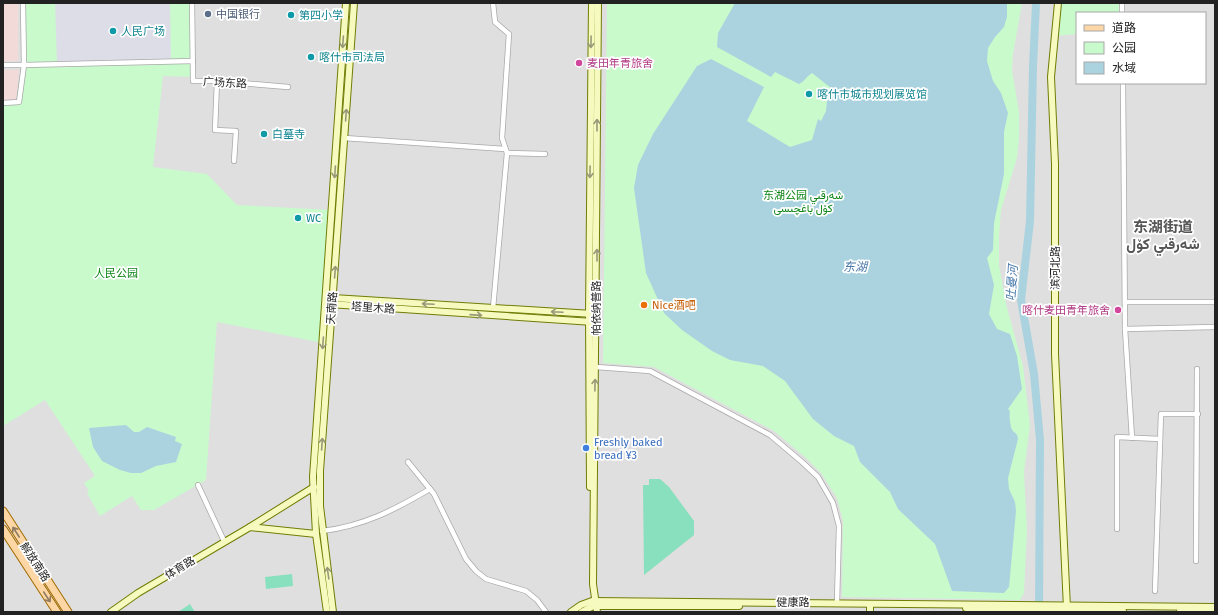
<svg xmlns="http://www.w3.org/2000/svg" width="1218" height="615" font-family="'Fira Sans',Vazirmatn,'Noto Sans SC',sans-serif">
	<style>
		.residential { fill: #e0dfdf; fill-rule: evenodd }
		.commercial { fill: #f2dad9 }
		.park { fill: #c8facc }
		.pitch { fill: #88e0be }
		.plaza { fill: #dddde8 }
		.water { fill: #aad3df }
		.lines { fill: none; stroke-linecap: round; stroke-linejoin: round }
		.river { stroke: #aad3df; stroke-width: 8 }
		.street-casing { stroke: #a9a9a9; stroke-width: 6 }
		.secondary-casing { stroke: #707d05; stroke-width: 8 }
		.primary-casing { stroke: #a06b00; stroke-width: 9 }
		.street { stroke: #fff; stroke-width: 4.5 }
		.secondary { stroke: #f7fabf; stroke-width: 6 }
		.primary { stroke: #fcd6a4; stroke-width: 7 }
		.oneway { stroke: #979978 }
		.oneway2 { stroke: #8f7c63 }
		.service-dot { fill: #5c6f8a; stroke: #fff; stroke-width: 1.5 }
		.culture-dot { fill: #0f9aa8; stroke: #fff; stroke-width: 1.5 }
		.hotel-dot { fill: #d1479c; stroke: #fff; stroke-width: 1.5 }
		.food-dot { fill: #e8710a; stroke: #fff; stroke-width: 1.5 }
		.shop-dot { fill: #3f7fe0; stroke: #fff; stroke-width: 1.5 }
		.labels { text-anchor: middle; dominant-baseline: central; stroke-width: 3.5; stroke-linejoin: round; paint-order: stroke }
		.service-label { font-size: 11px; fill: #4e5e75; stroke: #fff; text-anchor: start }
		.culture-label { font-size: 11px; fill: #0d838f; stroke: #fff; text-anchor: start }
		.hotel-label { font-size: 11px; fill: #b23c85; stroke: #fff; text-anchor: start }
		.street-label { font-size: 11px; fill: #222; stroke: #fff }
		.park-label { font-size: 11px; fill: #0c8416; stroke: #fff }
		.food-label { font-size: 11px; fill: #c56008; stroke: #fff; text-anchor: start }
		.shop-label { font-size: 11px; fill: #366cbe; stroke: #fff; text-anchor: start }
		.water-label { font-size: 12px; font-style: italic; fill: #4a7aab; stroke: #fff }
		.district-label { font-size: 15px; font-weight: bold; fill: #555; stroke: #fff }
	</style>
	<rect width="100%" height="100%" fill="#f2efe9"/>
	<path class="residential" d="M3,3H1215V612H3ZM1077,13H1205V83H1077Z"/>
	<g class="commercial">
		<rect x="3" y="3" width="15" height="58"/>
		<path d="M3,70H19L16,100L3,101Z"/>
	</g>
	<g class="park">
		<path d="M23,3H192L193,77L163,76L153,167L207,174L237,205L332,210L323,343L217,322L206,480L154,510H141L132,496L100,516L87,493L89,491L84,483L95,476L45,400L3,426V103L19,102L24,65Z"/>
		<path d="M607,3H1022L1013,54L1012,70L1019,112V138L1017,158L1001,210L999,236V265L1006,304L1023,366L1030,425L1024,472L1027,530L1024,593L1020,600L842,597L843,521L837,498L821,473L806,458L774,431L654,367L603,363Z"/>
		<path d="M1058,3H1122V13H1077V34L1055,36Z"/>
	</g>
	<g class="pitch">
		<path d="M649,479H660L669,487L694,521V535L644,575L643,485H649Z"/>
		<path d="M292,574L293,586L266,589L265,577Z"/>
		<path d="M190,604L195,612H178Z"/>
	</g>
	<path class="plaza" d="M55,3H170L171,59L57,62Z"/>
	<g class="water">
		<path d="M735,3H1007V17L1004,27L995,37L988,48L987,61L993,81L1001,93L1008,113L1004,132V174L994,223L993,250L987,258L994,285L989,314L997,329L1010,334L1017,356L1022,389L1008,409L1010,411C1009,414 1010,428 1013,431C1016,434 1017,433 1018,439L1008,478L1009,489L1015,502L1016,511L1009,587L1004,593L952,591L935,544L898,509L890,492L860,462L854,446L834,436L813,419L785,381L763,366L730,360L712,351L682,330L664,313L646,273L634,188L638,165L653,134L697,66L711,59L764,87L747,121L790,147L812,140L818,119L821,121L826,111L827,101L834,94L831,88L812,73C807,76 805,81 799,84L775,72L771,77L717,47L718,33Z"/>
		<path d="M126,425L134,432H139L147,427L176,437L175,441L182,444L176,462L156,466L141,473H131L120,470L102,461L93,447L89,428Z"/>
	</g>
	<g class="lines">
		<path class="river" d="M1036,3L1033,67L1030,221L1021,300L1034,374L1040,440L1039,612"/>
		<defs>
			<g id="street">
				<path d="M192,3L193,81H217L288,87"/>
				<path d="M1122,3V13"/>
				<path d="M3,65H24L23,3"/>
				<path d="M217,81L215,130L236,131L234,161"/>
				<path d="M1123,83L1125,329L1132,438"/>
				<path d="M3,103L19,102L24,65L193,61"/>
				<path d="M344,138L505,149"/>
				<path d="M507,153L545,154"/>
				<path d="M1125,302H1215"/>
				<path d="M493,308L507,153L502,138L509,34L495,22L493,3"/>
				<path d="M1125,329L1215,327"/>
				<path d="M596,367L650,371L770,435L802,462L818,477L833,503L839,526L837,602"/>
				<path d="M408,462L434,494L466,559L476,571L486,579L526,591L537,600L546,612"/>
				<path d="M198,485L224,541"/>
				<path d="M1117,529V437L1160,439"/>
				<path d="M322,531C364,526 394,510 430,489"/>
				<path d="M1196,561L1197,369"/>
				<path d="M1155,591L1161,414H1198"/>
			</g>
			<g id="secondary">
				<path d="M1058,3L1051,77L1055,164V354L1067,608"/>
				<path d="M331,300L333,298L593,314"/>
				<path d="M329,304L593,322"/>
				<path d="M590,487L589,314L592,3"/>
				<path d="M250,527L314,487"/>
				<path d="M870,606V612"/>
				<path d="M966,608L1123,611"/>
				<path d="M1180,611H1215"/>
				<path d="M111,612L138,593L250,527L316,534"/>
				<path d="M327,612L316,534L313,477L346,3"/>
				<path d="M333,612L320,506V471L354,3"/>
				<path d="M571,612L581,605L592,601L1215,607"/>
				<path d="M582,612L593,606H739"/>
				<path d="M597,612L593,584L598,3"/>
			</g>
			<g id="primary">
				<path d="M3,511L68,612"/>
				<path d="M3,529L57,612"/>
			</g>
		</defs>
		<use href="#street" class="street-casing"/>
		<use href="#secondary" class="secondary-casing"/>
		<use href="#primary" class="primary-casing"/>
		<use href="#street" class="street"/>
		<use href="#secondary" class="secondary"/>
		<use href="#primary" class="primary"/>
	</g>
	<defs><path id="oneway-shaft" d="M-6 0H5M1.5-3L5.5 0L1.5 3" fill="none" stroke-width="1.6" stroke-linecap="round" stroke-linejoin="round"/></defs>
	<g class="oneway">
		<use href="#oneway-shaft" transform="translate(343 42) rotate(94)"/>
		<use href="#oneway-shaft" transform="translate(591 42) rotate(91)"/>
		<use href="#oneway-shaft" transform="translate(346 115) rotate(-86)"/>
		<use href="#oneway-shaft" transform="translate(597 125) rotate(-90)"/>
		<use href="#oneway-shaft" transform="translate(335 172) rotate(94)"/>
		<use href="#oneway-shaft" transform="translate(590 172) rotate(91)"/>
		<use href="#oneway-shaft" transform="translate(597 255) rotate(-90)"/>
		<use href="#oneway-shaft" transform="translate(335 272) rotate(-86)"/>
		<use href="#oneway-shaft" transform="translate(428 304) rotate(-177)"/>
		<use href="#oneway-shaft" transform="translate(557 312) rotate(-177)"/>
		<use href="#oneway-shaft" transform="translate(476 315) rotate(4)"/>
		<use href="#oneway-shaft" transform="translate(323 343) rotate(94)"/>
		<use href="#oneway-shaft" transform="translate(595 385) rotate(-89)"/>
		<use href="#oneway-shaft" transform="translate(322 444) rotate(-86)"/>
		<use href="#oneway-shaft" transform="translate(328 573) rotate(-98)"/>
	</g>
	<g class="oneway2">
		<use href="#oneway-shaft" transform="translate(16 532) rotate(-123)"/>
		<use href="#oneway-shaft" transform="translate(47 597) rotate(57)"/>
	</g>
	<circle class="service-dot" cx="208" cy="14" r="4"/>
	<g class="culture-dot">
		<circle cx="291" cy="15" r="4"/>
		<circle cx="113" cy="31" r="4"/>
		<circle cx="311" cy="57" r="4"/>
		<circle cx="809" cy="94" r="4"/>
		<circle cx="264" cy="134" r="4"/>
		<circle cx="298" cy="218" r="4"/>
	</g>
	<g class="hotel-dot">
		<circle cx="579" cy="63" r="4"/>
		<circle cx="1118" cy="310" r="4"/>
	</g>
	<circle class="food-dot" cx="644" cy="305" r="4"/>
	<circle class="shop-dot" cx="586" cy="448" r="4"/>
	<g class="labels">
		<g class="service-label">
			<text x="216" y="14">中国银行</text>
		</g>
		<g class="culture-label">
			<text x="299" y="15">第四小学</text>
			<text x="121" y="31">人民广场</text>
			<text x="319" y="57">喀什市司法局</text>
			<text x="817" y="94">喀什市城市规划展览馆</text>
			<text x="272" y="134">白墓寺</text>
			<text x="306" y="218">WC</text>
		</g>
		<g class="hotel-label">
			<text x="587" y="63">麦田年青旅舍</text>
			<text x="1110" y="310" text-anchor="end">喀什麦田青年旅舍</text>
		</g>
		<g class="street-label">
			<text transform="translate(225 83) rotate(3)">广场东路</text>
			<text transform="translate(1055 268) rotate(-90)">滨河北路</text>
			<text transform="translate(332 308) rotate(-86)">天南路</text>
			<text transform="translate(373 308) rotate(4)">塔里木路</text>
			<text transform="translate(596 308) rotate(-90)">帕依纳普路</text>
			<text transform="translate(35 562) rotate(57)">解放南路</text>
			<text transform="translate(180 568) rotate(-31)">体育路</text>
			<text x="793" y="602">健康路</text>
		</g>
		<g class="park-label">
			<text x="803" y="195">东湖公园 شەرقىي<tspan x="803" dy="13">كۆل باغچىسى</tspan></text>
			<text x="116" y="273">人民公园</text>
		</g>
		<g class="food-label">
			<text x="652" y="305">Nice酒吧</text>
		</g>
		<g class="shop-label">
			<text x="594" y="442">Freshly baked<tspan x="594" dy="13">bread ¥3</tspan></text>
		</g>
		<g class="water-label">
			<text x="855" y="267">东湖</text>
			<text transform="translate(1012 283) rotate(-86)">吐曼河</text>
		</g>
		<g class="district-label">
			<text x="1163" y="227">东湖街道<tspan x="1163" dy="17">شەرقىي كۆل</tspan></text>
		</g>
	</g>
	<rect width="1218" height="615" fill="none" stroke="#222222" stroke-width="8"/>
	<rect x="1076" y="12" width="130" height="72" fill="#ffffff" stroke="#a7a7a7"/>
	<rect x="1084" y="25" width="20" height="6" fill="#fcd6a4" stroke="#a7a7a7"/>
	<text x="1112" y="32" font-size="12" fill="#222222">道路</text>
	<rect x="1084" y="42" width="20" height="12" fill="#c8facc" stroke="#a7a7a7"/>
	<text x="1112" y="52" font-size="12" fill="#222222">公园</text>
	<rect x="1084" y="62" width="20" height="12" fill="#aad3df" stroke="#a7a7a7"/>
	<text x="1112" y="72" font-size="12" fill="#222222">水域</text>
</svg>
